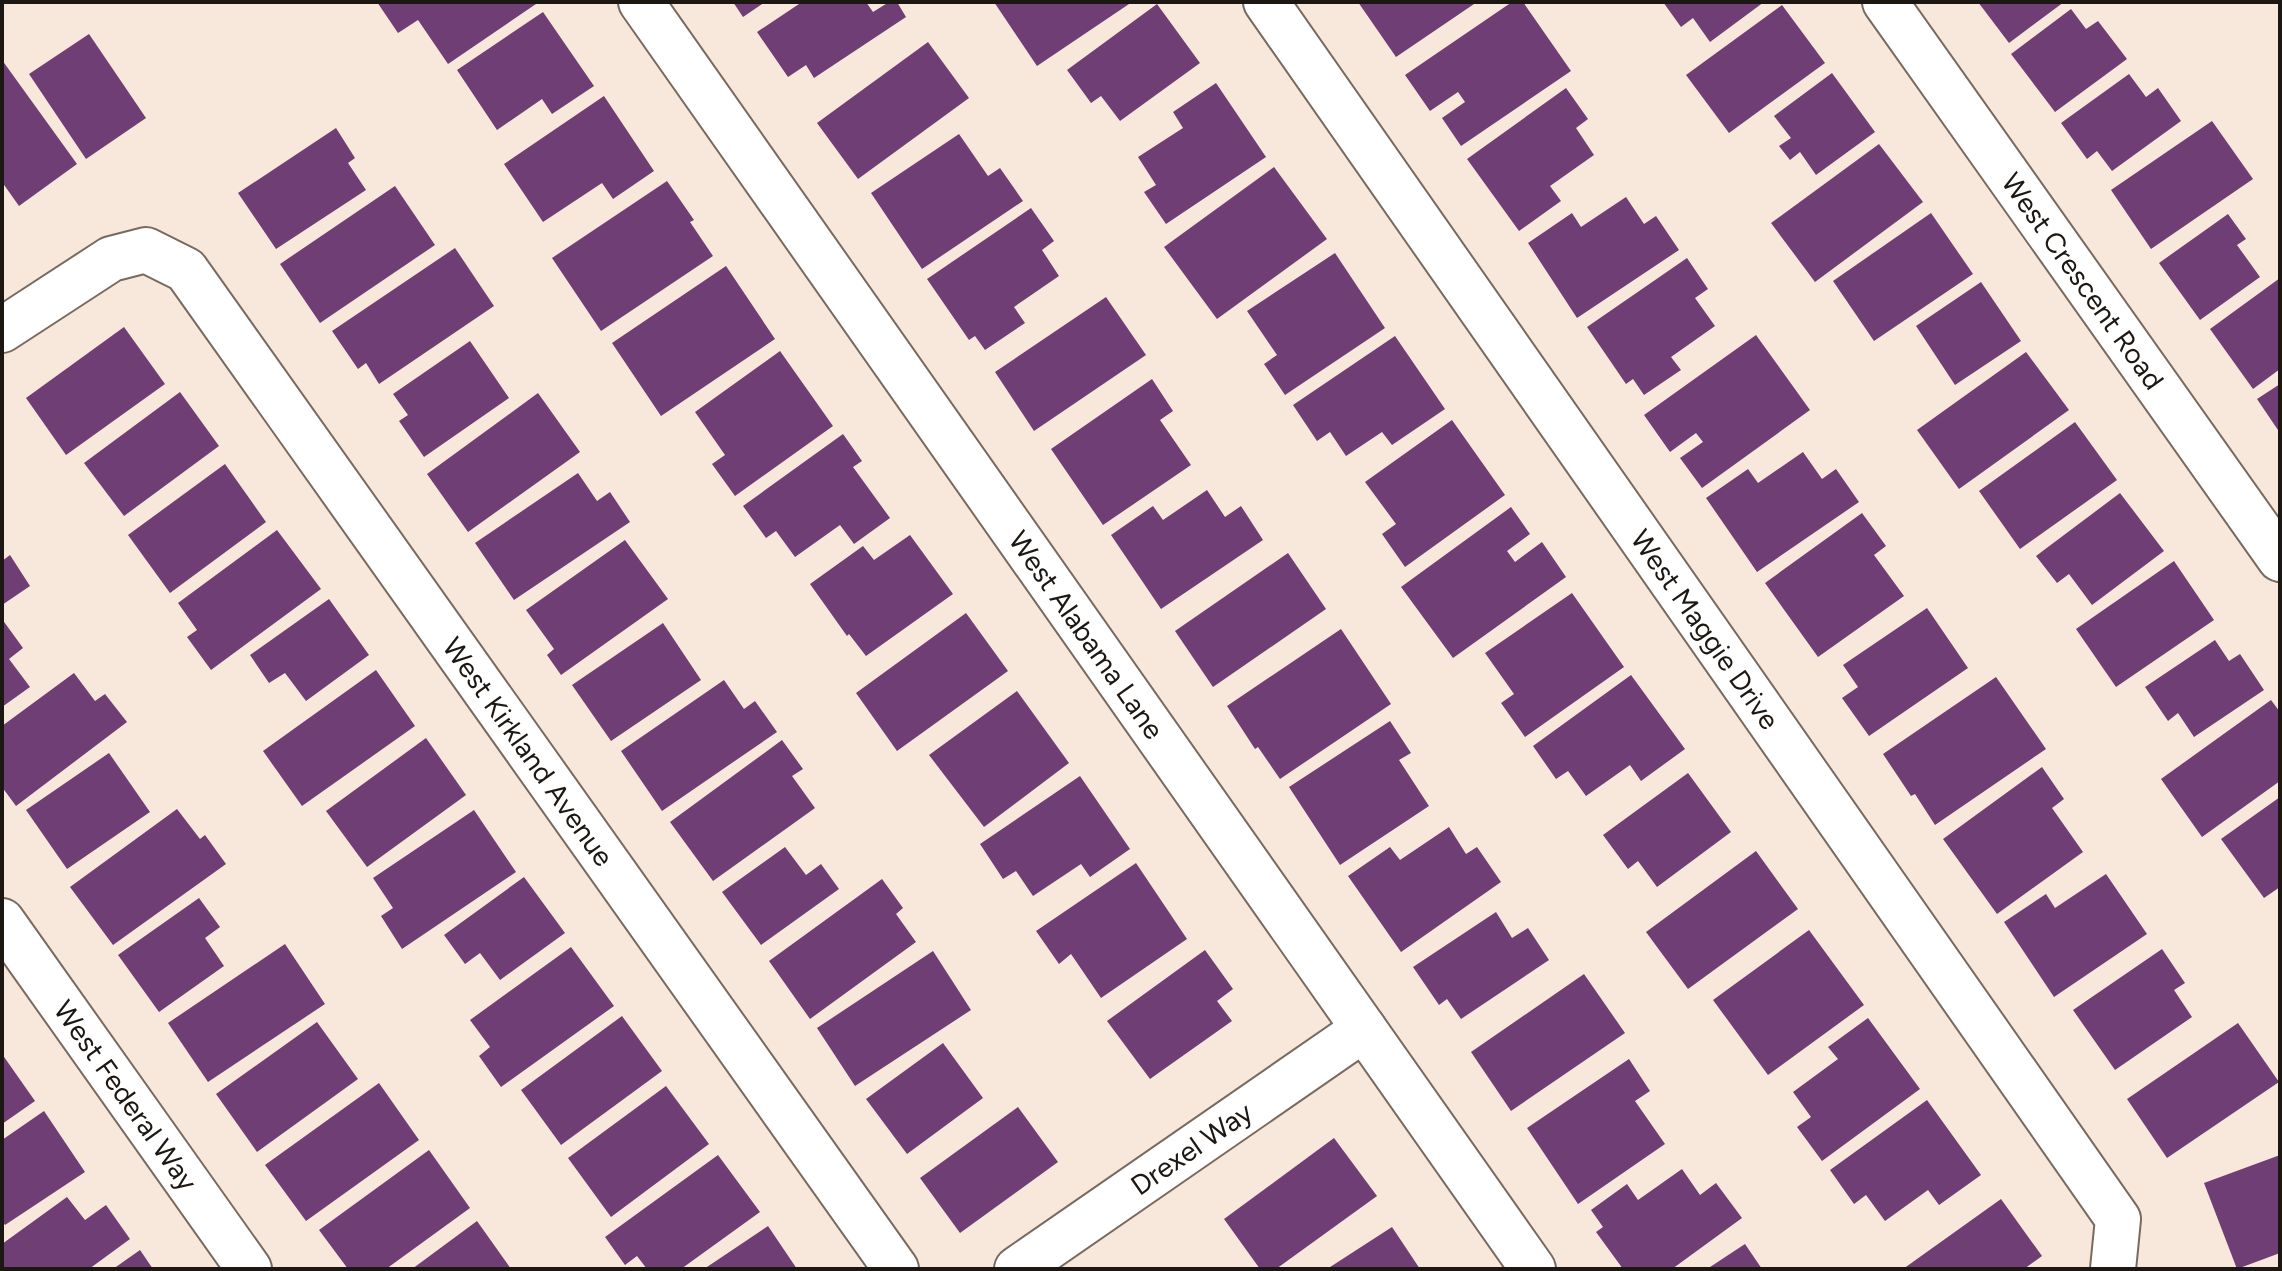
<svg xmlns="http://www.w3.org/2000/svg" width="2282" height="1271" font-family="Figtree,sans-serif">
	<style>
		.building { fill: #6e3e75 }
		.lines { fill: none; stroke-linecap: round; stroke-linejoin: round }
		.minor-casing { stroke: #786a5f; stroke-width: 48 }
		.minor { stroke: #fff; stroke-width: 44 }
		.labels { text-anchor: middle; dominant-baseline: central; stroke-width: 8; stroke-linejoin: round; paint-order: stroke }
		.street-label { font-size: 28px; fill: #1c1712; stroke: #fff }
	</style>
	<rect width="100%" height="100%" fill="#f8e8dc"/>
	<g class="building">
		<path d="M377,2H534L536,4L448,64L418,20L398,33Z"/>
		<path d="M733,2H765L743,17Z"/>
		<path d="M802,2H866L873,12L889,2H897L906,17L814,78L806,65L788,77L757,32Z"/>
		<path d="M994,2H1132L1037,66Z"/>
		<path d="M1358,2H1477L1396,57Z"/>
		<path d="M1512,2H1523L1571,71L1461,146L1442,118L1465,102L1458,92L1430,111L1405,75Z"/>
		<path d="M1663,2H1764L1710,42L1693,18L1681,27Z"/>
		<path d="M1978,2H2064L2009,43Z"/>
		<path d="M1157,4L1200,63L1120,121L1101,96L1091,103L1067,70Z"/>
		<path d="M1782,5L1825,63L1729,133L1686,75Z"/>
		<path d="M2071,9L2086,29L2098,21L2127,59L2055,112L2011,54Z"/>
		<path d="M543,12L594,86L552,114L542,99L497,130L457,70Z"/>
		<path d="M89,34L146,118L86,159L29,74Z"/>
		<path d="M928,42L969,98L858,179L817,123Z"/>
		<path d="M2,60L77,164L19,206L2,182Z"/>
		<path d="M1832,73L1875,132L1816,175L1800,152L1790,160L1779,146L1791,138L1774,116Z"/>
		<path d="M2129,74L2146,97L2158,88L2181,121L2112,171L2097,151L2087,159L2061,123Z"/>
		<path d="M1216,83L1266,157L1166,224L1144,192L1156,185L1138,157L1183,128L1173,112Z"/>
		<path d="M1566,88L1588,119L1576,128L1594,155L1550,186L1561,201L1519,231L1467,159Z"/>
		<path d="M604,96L654,171L613,199L602,183L543,222L504,164Z"/>
		<path d="M2212,121L2253,179L2151,249L2111,190Z"/>
		<path d="M336,128L355,158L348,163L366,190L276,249L238,193Z"/>
		<path d="M959,134L988,176L1000,168L1023,201L922,269L871,193Z"/>
		<path d="M1879,144L1923,202L1815,282L1771,223Z"/>
		<path d="M1274,167L1327,239L1217,319L1164,247Z"/>
		<path d="M667,181L694,220L690,222L713,256L601,331L552,258Z"/>
		<path d="M395,186L435,245L320,323L280,264Z"/>
		<path d="M1626,197L1644,224L1656,216L1679,250L1577,318L1528,243L1572,213L1581,227Z"/>
		<path d="M1031,208L1054,241L1042,250L1059,276L1014,307L1025,323L985,350L975,336L969,340L927,279Z"/>
		<path d="M1931,213L1973,274L1874,341L1833,281Z"/>
		<path d="M2228,214L2246,239L2237,245L2260,277L2200,320L2159,263Z"/>
		<path d="M455,248L494,306L379,384L366,363L358,369L332,331Z"/>
		<path d="M1335,253L1385,328L1285,395L1264,364L1277,355L1247,311Z"/>
		<path d="M1687,258L1708,289L1695,298L1715,326L1671,357L1681,370L1644,395L1633,379L1626,384L1587,327Z"/>
		<path d="M726,266L775,339L661,416L612,343Z"/>
		<path d="M2280,278V369L2253,389L2210,329Z"/>
		<path d="M1981,282L2021,341L1955,385L1916,326Z"/>
		<path d="M1106,297L1146,355L1034,431L995,372Z"/>
		<path d="M124,327L165,384L66,455L26,398Z"/>
		<path d="M1756,335L1810,410L1702,488L1680,458L1703,442L1696,433L1670,452L1644,415Z"/>
		<path d="M1395,336L1445,409L1392,445L1382,432L1346,456L1330,432L1317,441L1293,405Z"/>
		<path d="M470,341L509,398L424,457L399,421L408,415L393,394Z"/>
		<path d="M780,351L833,426L735,496L712,464L725,455L695,412Z"/>
		<path d="M2026,352L2069,410L1959,489L1917,430Z"/>
		<path d="M1152,379L1173,411L1160,420L1191,465L1103,525L1051,449Z"/>
		<path d="M2280,384V433L2257,399Z"/>
		<path d="M180,392L219,446L124,516L84,463Z"/>
		<path d="M538,393L580,452L468,532L427,474Z"/>
		<path d="M1452,420L1505,495L1405,567L1382,534L1396,524L1365,482Z"/>
		<path d="M2075,422L2117,480L2020,549L1979,491Z"/>
		<path d="M843,434L862,461L853,467L890,518L854,544L840,525L795,557L776,531L766,538L743,506Z"/>
		<path d="M1803,452L1822,479L1836,469L1859,502L1757,572L1706,498L1748,469L1758,483Z"/>
		<path d="M225,464L266,522L170,593L128,535Z"/>
		<path d="M578,473L597,501L610,492L630,522L514,600L475,543Z"/>
		<path d="M1207,490L1225,517L1241,506L1263,540L1161,609L1111,535L1153,506L1163,520Z"/>
		<path d="M2120,493L2164,551L2092,605L2069,574L2057,583L2036,556Z"/>
		<path d="M1511,507L1530,534L1507,551L1515,562L1542,542L1566,577L1453,658L1401,587Z"/>
		<path d="M1862,513L1886,546L1874,555L1904,596L1818,657L1765,583Z"/>
		<path d="M277,530L321,589L211,670L187,637L197,630L178,603Z"/>
		<path d="M910,535L953,594L866,656L849,634L847,636L810,584L863,546L874,560Z"/>
		<path d="M625,540L668,599L561,675L547,655L554,649L526,610Z"/>
		<path d="M1288,553L1326,609L1213,687L1175,631Z"/>
		<path d="M10,555L30,586L2,605V561Z"/>
		<path d="M2174,561L2214,620L2116,687L2076,629Z"/>
		<path d="M1572,593L1624,667L1525,737L1501,703L1514,694L1485,653Z"/>
		<path d="M329,599L369,655L306,701L285,673L269,683L250,655Z"/>
		<path d="M1927,608L1968,668L1869,736L1842,698L1858,687L1843,665Z"/>
		<path d="M966,613L1008,671L897,751L856,693Z"/>
		<path d="M2,619L23,648L9,659L30,687L2,707Z"/>
		<path d="M663,623L701,680L611,741L572,685Z"/>
		<path d="M1341,629L1391,704L1280,779L1258,747L1255,749L1227,706Z"/>
		<path d="M2215,640L2229,661L2240,654L2264,690L2194,737L2178,713L2168,721L2145,687Z"/>
		<path d="M376,670L415,726L302,806L263,751Z"/>
		<path d="M74,673L95,701L105,694L127,722L16,806L2,787V726Z"/>
		<path d="M1631,675L1685,749L1641,781L1630,765L1586,796L1568,771L1556,779L1533,746Z"/>
		<path d="M1996,677L2046,749L1935,825L1915,794L1911,796L1883,754Z"/>
		<path d="M724,680L744,709L755,701L777,732L662,811L621,751Z"/>
		<path d="M1017,691L1069,763L984,827L929,755Z"/>
		<path d="M2271,700L2280,712V781L2202,837L2161,779Z"/>
		<path d="M1390,721L1411,753L1399,760L1429,806L1340,865L1289,787Z"/>
		<path d="M426,738L466,795L367,867L326,811Z"/>
		<path d="M782,740L803,769L792,776L815,808L713,881L670,822Z"/>
		<path d="M109,753L150,812L67,869L26,810Z"/>
		<path d="M2042,767L2064,799L2052,808L2083,852L1997,914L1943,839Z"/>
		<path d="M1688,773L1731,832L1657,887L1638,861L1628,869L1603,835Z"/>
		<path d="M1080,776L1130,849L1090,877L1081,864L1033,896L1016,871L1003,879L980,844Z"/>
		<path d="M2280,797V887L2264,898L2221,839Z"/>
		<path d="M177,809L200,839L205,835L226,864L113,945L70,887Z"/>
		<path d="M474,810L516,872L402,949L381,916L393,908L373,878Z"/>
		<path d="M1449,827L1466,854L1477,847L1501,882L1401,952L1348,876L1390,847L1400,860Z"/>
		<path d="M785,847L806,875L821,864L839,889L761,945L722,892Z"/>
		<path d="M1756,851L1798,909L1688,989L1646,932Z"/>
		<path d="M1136,863L1187,939L1101,998L1071,954L1059,964L1036,931Z"/>
		<path d="M2106,874L2147,934L2054,997L2004,922L2046,894L2055,908Z"/>
		<path d="M524,877L565,933L500,980L480,953L465,964L444,935Z"/>
		<path d="M882,879L903,908L896,914L916,942L810,1019L769,961Z"/>
		<path d="M199,898L220,927L205,938L224,966L159,1012L118,955Z"/>
		<path d="M1496,912L1512,938L1528,928L1549,960L1461,1019L1447,999L1439,1005L1413,967Z"/>
		<path d="M1809,930L1864,1005L1768,1075L1713,1000Z"/>
		<path d="M285,944L325,1004L208,1082L168,1023Z"/>
		<path d="M571,947L614,1006L501,1087L479,1056L490,1047L470,1020Z"/>
		<path d="M2162,949L2185,983L2174,990L2192,1017L2115,1070L2073,1010Z"/>
		<path d="M1205,950L1233,989L1217,1001L1232,1021L1150,1079L1107,1021Z"/>
		<path d="M933,951L971,1010L855,1086L817,1028Z"/>
		<path d="M1584,974L1625,1033L1511,1111L1471,1052Z"/>
		<path d="M622,1016L662,1071L561,1145L521,1090Z"/>
		<path d="M1868,1018L1920,1089L1822,1161L1797,1127L1811,1117L1793,1092L1838,1059L1828,1047Z"/>
		<path d="M317,1022L358,1079L257,1152L216,1094Z"/>
		<path d="M2238,1023L2279,1082L2167,1158L2127,1099Z"/>
		<path d="M943,1043L983,1098L907,1154L866,1099Z"/>
		<path d="M2,1054L35,1101L2,1124Z"/>
		<path d="M1629,1059L1650,1091L1635,1101L1665,1144L1578,1204L1527,1128Z"/>
		<path d="M379,1083L419,1140L306,1221L265,1165Z"/>
		<path d="M666,1086L709,1144L611,1217L568,1158Z"/>
		<path d="M1927,1100L1981,1175L1939,1205L1928,1190L1885,1221L1866,1195L1854,1204L1830,1170Z"/>
		<path d="M1018,1107L1058,1162L960,1233L920,1178Z"/>
		<path d="M44,1111L85,1172L5,1225L2,1221V1140Z"/>
		<path d="M1334,1138L1377,1196L1276,1269H1260L1224,1219Z"/>
		<path d="M429,1150L470,1208L386,1269H348L319,1230Z"/>
		<path d="M718,1155L760,1212L681,1269H647L637,1256L625,1265L605,1237Z"/>
		<path d="M2280,1155V1253L2237,1269L2204,1183Z"/>
		<path d="M1682,1169L1700,1195L1716,1183L1742,1218L1672,1269H1623L1596,1232L1603,1227L1591,1210L1627,1184L1638,1200Z"/>
		<path d="M67,1197L85,1220L106,1205L130,1239L89,1269H2V1244Z"/>
		<path d="M2001,1199L2042,1256L2024,1269H1903Z"/>
		<path d="M477,1221L511,1269H412Z"/>
		<path d="M768,1226L797,1269H704Z"/>
		<path d="M1392,1227L1420,1269H1327Z"/>
		<path d="M1745,1244L1762,1269H1707Z"/>
		<path d="M140,1250L153,1269H113Z"/>
	</g>
	<g class="lines">
		<defs>
			<g id="minor">
				<path id="s1" d="M641,2L1533,1269"/>
				<path id="s2" d="M1266,2L2118,1219L2113,1269"/>
				<path id="s3" d="M1885,2L2280,559"/>
				<path id="s4" d="M2,330L111,259L146,250L186,270L896,1269"/>
				<path id="s5" d="M2,921L249,1269"/>
				<path id="s6" d="M1017,1269L1364,1029"/>
			</g>
		</defs>
		<use href="#minor" class="minor-casing"/>
		<use href="#minor" class="minor"/>
	</g>
	<g class="labels">
		<g class="street-label">
			<text stroke="none"><textPath href="#s3" startOffset="342">West Crescent Road</textPath></text>
			<text stroke="none"><textPath href="#s2" startOffset="766">West Maggie Drive</textPath></text>
			<text stroke="none"><textPath href="#s1" startOffset="774">West Alabama Lane</textPath></text>
			<text stroke="none"><textPath href="#s4" startOffset="802">West Kirkland Avenue</textPath></text>
			<text stroke="none"><textPath href="#s5" startOffset="214">West Federal Way</textPath></text>
			<text stroke="none"><textPath href="#s6" startOffset="212">Drexel Way</textPath></text>
		</g>
	</g>
	<rect width="2282" height="1271" fill="none" stroke="#1c1712" stroke-width="8"/>
</svg>
